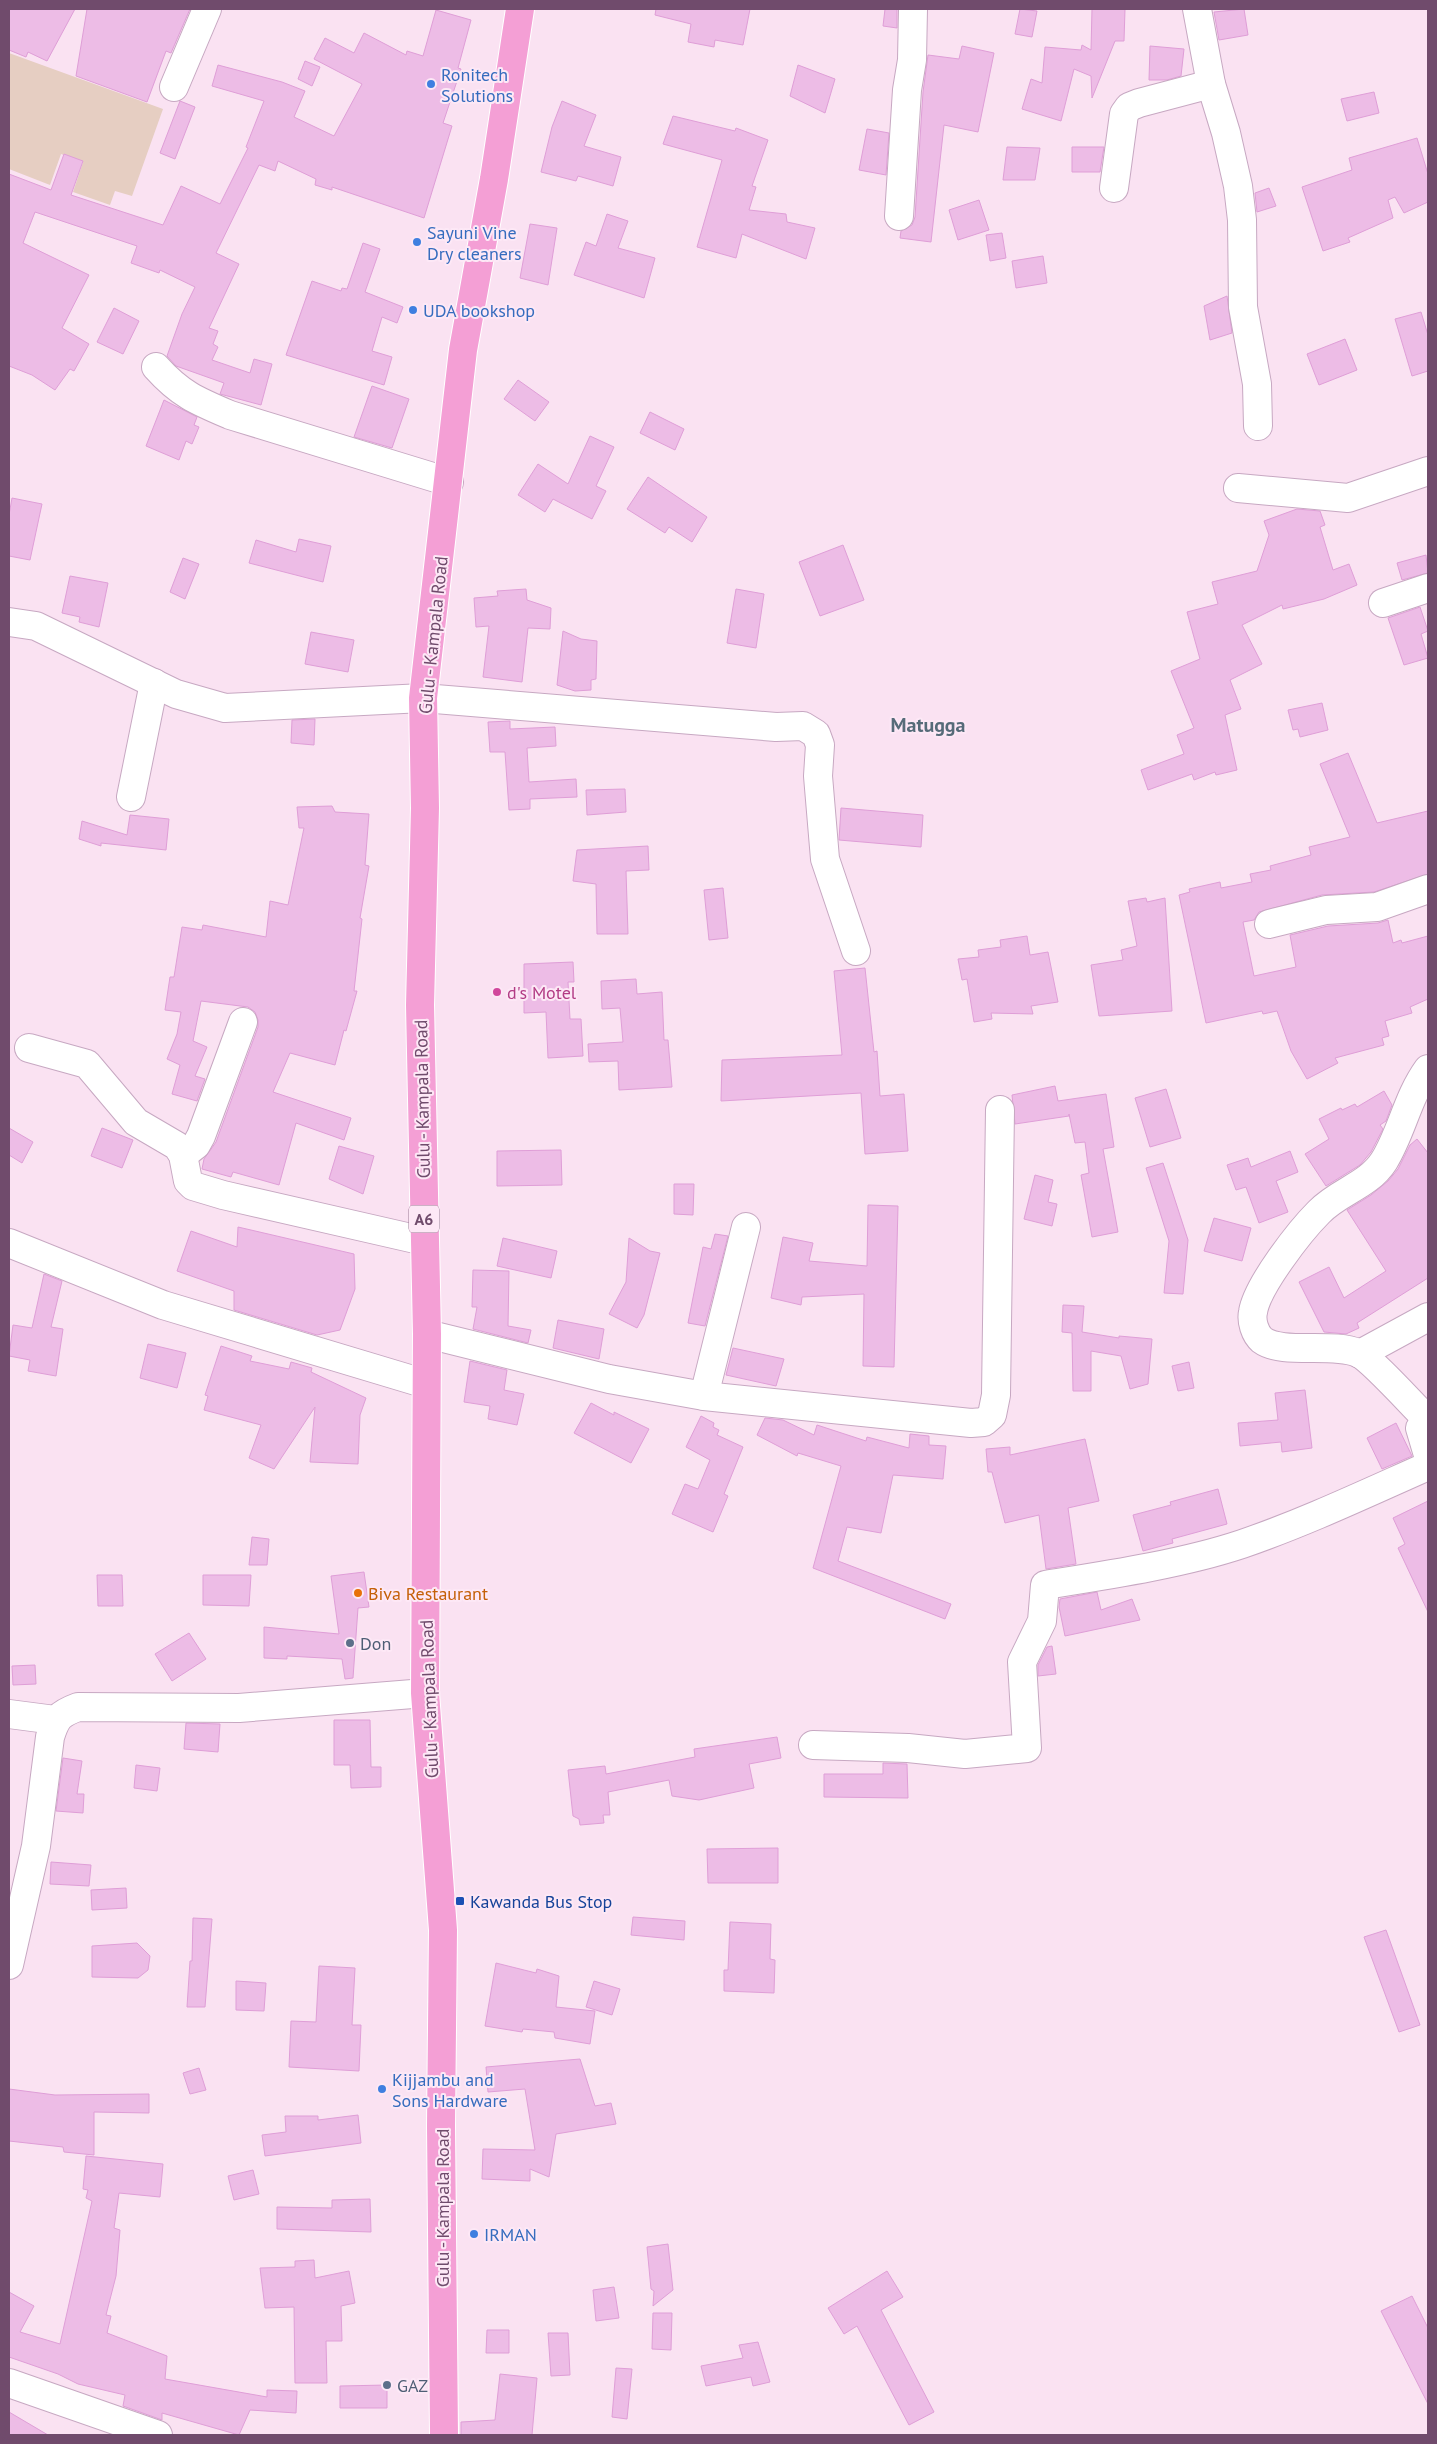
<svg xmlns="http://www.w3.org/2000/svg" width="1437" height="2444" font-family="'PT Sans',sans-serif">
	<style>
		.green { fill: #e6cec2 }
		.building { fill: #edbce6; stroke: #df9ed7 }
		.lines { fill: none; stroke-linecap: round; stroke-linejoin: round }
		.minor-casing { stroke: #c7a8c2; stroke-width: 30 }
		.major-casing { stroke: #fff; stroke-width: 30 }
		.minor { stroke: #fff; stroke-width: 28 }
		.major { stroke: #f49fd5; stroke-width: 28 }
		.shop-dot { fill: #3f7fe0; stroke: #fde8f6; stroke-width: 2 }
		.hotel-dot { fill: #d1479c; stroke: #fde8f6; stroke-width: 2 }
		.food-dot { fill: #e8710a; stroke: #fde8f6; stroke-width: 2 }
		.service-dot { fill: #5c6f8a; stroke: #fde8f6; stroke-width: 2 }
		.transit-dot { fill: #1a4fb4; stroke: #fde8f6; stroke-width: 2 }
		.labels { text-anchor: middle; dominant-baseline: central; stroke-width: 4; stroke-linejoin: round; paint-order: stroke }
		.shield { fill: #fde8f6; stroke: #9a7a95; stroke-width: 1 }
		.shield-label { font-size: 16px; font-weight: bold; fill: #704b6c }
		.shop-label { font-size: 18px; fill: #366cbe; stroke: #fde8f6; text-anchor: start }
		.street-label { font-size: 18px; fill: #704b6c; stroke: #fde8f6 }
		.hotel-label { font-size: 18px; fill: #b23c85; stroke: #fde8f6; text-anchor: start }
		.food-label { font-size: 18px; fill: #c56008; stroke: #fde8f6; text-anchor: start }
		.service-label { font-size: 18px; fill: #4e5e75; stroke: #fde8f6; text-anchor: start }
		.transit-label { font-size: 18px; fill: #164399; stroke: #fde8f6; text-anchor: start }
		.quarter-label { font-size: 20px; font-weight: bold; fill: #566b79; stroke: #fde8f6 }
	</style>
	<rect width="100%" height="100%" fill="#fae2f2"/>
	<path class="green" d="M9,53L163,109L132,196L115,191L110,205L73,192L83,162L61,154L50,185L9,169Z"/>
	<g class="building">
		<path d="M9,9H75L47,61L28,52L26,57L9,50Z"/>
		<path d="M87,9H190L171,53L166,51L147,102L76,76Z"/>
		<path d="M656,9H750L743,45L715,40L714,47L688,42L691,24L655,15Z"/>
		<path d="M885,9H897V28L883,26Z"/>
		<path d="M1020,9L1037,11L1032,37L1015,34Z"/>
		<path d="M1092,9H1125L1124,41H1115L1092,98L1091,76L1074,69L1061,121L1022,109L1031,79L1042,83L1045,47L1081,50L1082,45L1091,50Z"/>
		<path d="M1244,9L1248,35L1219,40L1214,12Z"/>
		<path d="M436,10L471,20L458,68L461,69L443,123L452,126L424,218L332,187V190L315,185L316,179L278,161L275,171L259,165L216,253L239,264L209,328L218,331L213,344L218,347L212,360L250,373L254,359L272,364L261,405L220,394L224,383L176,366L167,356L182,314L195,287L160,270L159,273L131,263L137,246L35,212L23,243L89,275L62,328L89,344L74,371L70,369L55,390L32,375L9,366V174L51,190L64,154L83,161L71,195L163,225L181,186L220,204L248,148L246,147L264,101L212,86L218,65L282,82L305,91L294,117L334,136L362,84L314,59L325,38L354,53L364,33L406,55L407,51L423,56Z"/>
		<path d="M962,46L994,53L978,132L944,125L931,242L900,238L901,231L912,225L915,217L923,92L928,55L959,59Z"/>
		<path d="M1150,46L1184,49L1181,76L1167,80H1149Z"/>
		<path d="M305,61L320,67L312,86L298,79Z"/>
		<path d="M798,65L835,79L825,113L790,96Z"/>
		<path d="M1374,92L1379,113L1347,121L1341,99Z"/>
		<path d="M180,101L195,107L175,159L160,153Z"/>
		<path d="M562,101L596,115L584,146L621,157L613,186L578,176L576,181L541,172L552,127Z"/>
		<path d="M673,116L735,131L736,128L768,140L752,186L756,187L749,210L786,214L787,222L815,228L806,259L742,234L736,258L697,247L722,160L663,144Z"/>
		<path d="M867,129L889,133L886,175L859,170Z"/>
		<path d="M1417,138L1428,174V202L1404,213L1395,197L1388,200L1393,218L1348,238L1350,242L1323,251L1302,187L1352,170L1349,158Z"/>
		<path d="M1007,147L1040,148L1035,180H1003Z"/>
		<path d="M1072,147H1104L1100,172H1072Z"/>
		<path d="M1269,188L1276,206L1257,212L1255,193Z"/>
		<path d="M979,200L989,230L958,240L949,210Z"/>
		<path d="M607,214L628,221L618,248L655,258L644,298L574,275L586,242L596,246Z"/>
		<path d="M530,224L557,228L548,285L520,278Z"/>
		<path d="M1002,233L1006,258L990,261L986,235Z"/>
		<path d="M363,243L380,249L365,292L403,307L397,323L382,317L372,351L392,357L384,385L286,355L312,281L341,291L342,288L347,289Z"/>
		<path d="M1043,256L1047,283L1016,288L1012,261Z"/>
		<path d="M1227,296L1232,333L1210,340L1204,306Z"/>
		<path d="M114,308L139,321L123,354L97,342Z"/>
		<path d="M1421,312L1428,335V371L1412,376L1395,319Z"/>
		<path d="M1345,339L1357,370L1319,385L1307,354Z"/>
		<path d="M518,380L549,402L535,421L504,399Z"/>
		<path d="M372,386L409,399L392,448L354,437Z"/>
		<path d="M164,400L197,417L194,425L199,427L192,444L186,441L179,460L146,446Z"/>
		<path d="M650,412L684,429L675,450L640,433Z"/>
		<path d="M590,436L614,447L596,486L606,491L592,519L553,499L545,512L518,495L538,464L568,484Z"/>
		<path d="M648,477L707,517L692,542L669,527L665,533L627,509Z"/>
		<path d="M12,498L42,504L30,560L9,556V515Z"/>
		<path d="M1297,509L1320,511L1325,525L1320,527L1333,570L1349,564L1357,585L1324,599L1283,609L1282,605L1242,625L1262,664L1230,680L1241,709L1225,715L1237,770L1216,775L1215,772L1194,780L1192,774L1148,790L1141,770L1184,754L1177,735L1194,728L1171,671L1200,659L1187,612L1218,604L1212,582L1257,571L1269,535L1264,521Z"/>
		<path d="M299,539L331,546L323,582L249,563L256,540L296,552Z"/>
		<path d="M843,545L864,600L820,616L799,562Z"/>
		<path d="M1426,555L1428,573L1402,580L1397,563Z"/>
		<path d="M183,558L199,564L185,599L170,592Z"/>
		<path d="M70,576L108,583L99,627L79,622L80,617L62,613Z"/>
		<path d="M526,589L527,600L551,608L550,629L528,628L522,682L483,677L489,626L476,627L474,598L498,596L497,591Z"/>
		<path d="M736,589L764,594L756,648L727,643Z"/>
		<path d="M1420,607L1428,631L1421,634L1428,658L1404,665L1388,618Z"/>
		<path d="M563,631L581,639L597,641L596,679L591,680V690L575,691L557,685Z"/>
		<path d="M311,632L354,640L348,672L305,664Z"/>
		<path d="M1322,703L1328,730L1300,737L1298,729L1293,730L1288,710Z"/>
		<path d="M315,719L314,745L291,743L292,720Z"/>
		<path d="M510,721V729L555,727L556,746L527,748L529,782L576,779L577,797L530,799V809L509,810L505,752H490L488,722Z"/>
		<path d="M1348,753L1377,823L1428,811V874L1374,892L1322,895L1259,912L1254,920L1243,922L1254,976L1296,967L1290,935L1328,926L1378,923L1388,920L1393,943L1401,940L1402,943L1428,936V999L1410,1007L1412,1013L1385,1021L1389,1036L1382,1038L1384,1045L1335,1058L1338,1063L1307,1079L1291,1051L1277,1011L1263,1014L1262,1011L1206,1023L1179,895L1190,892L1189,889L1220,882L1221,888L1252,882L1250,874L1271,870L1270,866L1311,855L1309,847L1350,837L1320,764Z"/>
		<path d="M625,789L626,812L587,815L586,790Z"/>
		<path d="M332,806L335,812L369,814L365,865L369,866L360,918L362,919L354,991H357L346,1031L344,1030L335,1065L290,1053L273,1092L351,1118L344,1140L296,1123L279,1185L233,1172L231,1177L202,1169L204,1159L216,1142L258,1027V1020L255,1012L248,1007L201,1001L193,1041L207,1047L195,1076L205,1079L197,1101L172,1094L180,1065L167,1059L177,1034L181,1012L165,1010L170,977H174L182,927L202,930L203,925L266,937L270,901L288,905L304,828H299L297,807Z"/>
		<path d="M841,808L923,815L921,847L839,840Z"/>
		<path d="M130,815L169,819L166,850L101,843V846L79,839L82,821L127,835Z"/>
		<path d="M648,846L649,870L626,871L628,934H597L596,884L573,881L577,850Z"/>
		<path d="M723,888L728,938L709,940L704,890Z"/>
		<path d="M1146,898L1147,902L1165,898L1172,1011L1099,1016L1091,965L1123,960L1121,950L1137,946L1128,901Z"/>
		<path d="M1027,936L1030,955L1048,952L1058,1002L1031,1006L1033,1014L991,1013L992,1019L974,1022L967,979L962,980L958,959L979,957L978,950L1001,947L1000,940Z"/>
		<path d="M573,962L574,982H568L570,1019H581L583,1056L548,1058L546,1012L524,1013V964Z"/>
		<path d="M865,968L874,1052L877,1051L880,1096L904,1094L908,1151L865,1154L861,1093L721,1101L722,1060L842,1055L834,971Z"/>
		<path d="M636,979L637,994L662,992L664,1040H668L672,1087L619,1090L618,1061L589,1062L588,1044L623,1042L620,1008L602,1009L601,981Z"/>
		<path d="M1055,1086L1058,1101L1106,1094L1114,1147L1103,1149L1118,1232L1092,1237L1081,1175L1089,1173L1085,1142L1075,1143L1069,1114V1116L1015,1124L1012,1095Z"/>
		<path d="M1166,1089L1181,1138L1150,1147L1135,1098Z"/>
		<path d="M1384,1091L1392,1105L1386,1121L1380,1125L1383,1129L1371,1152L1360,1165L1326,1186L1305,1154L1329,1139L1319,1119L1341,1108L1342,1110L1355,1104L1357,1107Z"/>
		<path d="M9,1128L33,1142L22,1163L9,1155Z"/>
		<path d="M102,1128L133,1140L122,1168L91,1156Z"/>
		<path d="M1417,1139L1428,1153V1278L1357,1323L1359,1328L1346,1334L1324,1332L1299,1282L1329,1267L1344,1298L1386,1271L1347,1210L1371,1195L1388,1181L1398,1169L1410,1145Z"/>
		<path d="M339,1146L374,1156L363,1194L329,1179Z"/>
		<path d="M561,1150L562,1185L497,1186V1151Z"/>
		<path d="M1290,1151L1298,1172L1276,1181L1288,1212L1259,1223L1246,1187L1236,1190L1227,1165L1248,1158L1251,1167Z"/>
		<path d="M1163,1163L1188,1240L1183,1294L1164,1293L1169,1241L1146,1168Z"/>
		<path d="M1035,1175L1053,1180L1048,1202L1057,1204L1052,1226L1024,1219Z"/>
		<path d="M674,1184H694L693,1215L674,1214Z"/>
		<path d="M868,1205L898,1206L894,1367L863,1366L864,1294L802,1297L801,1305L771,1298L783,1237L813,1243L809,1261L867,1266Z"/>
		<path d="M1214,1218L1251,1228L1242,1261L1204,1251Z"/>
		<path d="M238,1227L354,1254L355,1289L340,1330L317,1335L234,1310V1291L177,1271L191,1231L237,1247Z"/>
		<path d="M715,1234L728,1236L705,1326L688,1323L703,1247L711,1249Z"/>
		<path d="M503,1238L557,1251L551,1278L497,1266Z"/>
		<path d="M629,1238L650,1251L660,1253L644,1315L637,1328L609,1314L626,1282Z"/>
		<path d="M473,1270L509,1271L508,1326L531,1330L528,1343L473,1329L477,1307H472Z"/>
		<path d="M44,1274L62,1281L51,1327L63,1329L56,1376L28,1371L30,1360L9,1356L13,1325L32,1328Z"/>
		<path d="M1063,1305L1084,1306L1082,1332L1119,1338V1336L1152,1339L1148,1384L1130,1389L1121,1356L1091,1351V1391H1073L1072,1333L1062,1332Z"/>
		<path d="M558,1320L604,1329L599,1359L553,1348Z"/>
		<path d="M148,1344L186,1353L177,1388L140,1378Z"/>
		<path d="M221,1346L252,1356L250,1361L289,1369L291,1362L312,1368L311,1372L366,1398L360,1415L358,1464L310,1462L315,1407L274,1469L249,1458L261,1425L204,1410L208,1396L205,1395Z"/>
		<path d="M733,1348L784,1359L776,1386L726,1375Z"/>
		<path d="M470,1361L507,1370L504,1390L524,1394L517,1425L488,1419L490,1406L464,1402Z"/>
		<path d="M1189,1362L1194,1388L1178,1391L1172,1366Z"/>
		<path d="M1305,1390L1312,1448L1282,1452L1281,1442L1240,1446L1238,1423L1278,1420L1275,1393Z"/>
		<path d="M591,1403L614,1415V1412L649,1429L631,1463L574,1433Z"/>
		<path d="M701,1416L714,1423L713,1427L719,1430L717,1435L743,1447L724,1494L728,1496L713,1532L672,1514L685,1484L698,1489L710,1460L686,1447Z"/>
		<path d="M765,1418L783,1420L814,1435L817,1425L866,1441L867,1437L909,1448L910,1434L929,1436V1445L946,1446L943,1479L893,1475L881,1533L847,1527L838,1561L951,1604L945,1619L813,1568L841,1466L798,1453L797,1456L757,1435Z"/>
		<path d="M1396,1423L1412,1456L1382,1469L1367,1438Z"/>
		<path d="M1085,1439L1099,1501L1068,1508L1076,1564L1046,1569L1039,1515L1005,1523L992,1472H988L986,1449L1010,1447V1455Z"/>
		<path d="M1218,1489L1227,1524L1172,1539L1173,1543L1143,1551L1133,1515L1171,1505L1170,1502Z"/>
		<path d="M1428,1501V1612L1398,1548L1405,1544L1393,1518Z"/>
		<path d="M252,1537L269,1539L267,1565H249Z"/>
		<path d="M364,1572L369,1607L358,1608L353,1678L345,1679L342,1659L287,1656V1659L264,1658V1627L339,1634L331,1576Z"/>
		<path d="M97,1575H122L123,1606H98Z"/>
		<path d="M203,1575H251L249,1606L203,1605Z"/>
		<path d="M1097,1592L1101,1610L1132,1599L1140,1620L1065,1636L1059,1607L1060,1599Z"/>
		<path d="M189,1633L206,1659L172,1681L155,1654Z"/>
		<path d="M1052,1646L1056,1674L1038,1676V1665L1047,1647Z"/>
		<path d="M35,1665L36,1684L13,1685L12,1666Z"/>
		<path d="M334,1720H370L371,1767H381V1787L351,1788L350,1765H334Z"/>
		<path d="M186,1723L220,1724L218,1752L184,1749Z"/>
		<path d="M777,1737L781,1758L749,1764L754,1788L699,1800L672,1796L669,1780L608,1792L610,1815H603L604,1823L580,1825L579,1819L573,1816L568,1770L605,1766L606,1774L695,1757L694,1749Z"/>
		<path d="M63,1758L82,1761L77,1794H84L83,1813L56,1811Z"/>
		<path d="M883,1763L907,1764L908,1798L824,1797V1774H883Z"/>
		<path d="M136,1765L160,1768L157,1791L134,1788Z"/>
		<path d="M778,1848V1883H708L707,1849Z"/>
		<path d="M51,1862L91,1865L89,1886L50,1884Z"/>
		<path d="M126,1888L127,1908L92,1910L91,1890Z"/>
		<path d="M633,1917L685,1921L684,1940L631,1935Z"/>
		<path d="M193,1918L212,1919L205,2007H187L190,1961H192Z"/>
		<path d="M730,1922L771,1924L770,1959L775,1960L774,1993L724,1991V1970H728Z"/>
		<path d="M1386,1930L1420,2025L1399,2032L1364,1937Z"/>
		<path d="M137,1943L150,1956L148,1970L138,1978L92,1977V1946Z"/>
		<path d="M496,1963L536,1973L537,1969L559,1976L556,2007L595,2011L590,2044L555,2038L554,2032L523,2029L522,2032L485,2026Z"/>
		<path d="M319,1966L355,1968L352,2025H361L359,2071L289,2067L291,2021L316,2022Z"/>
		<path d="M236,1981L266,1983L264,2011L236,2010Z"/>
		<path d="M594,1981L620,1989L612,2015L586,2007Z"/>
		<path d="M580,2059L595,2106L611,2103L616,2124L556,2134L549,2177L530,2169V2181L482,2179L483,2149L535,2150L525,2089L488,2092L486,2067Z"/>
		<path d="M199,2068L206,2090L190,2094L183,2073Z"/>
		<path d="M9,2089L55,2095L149,2094V2113L94,2112V2155L64,2152L63,2147L9,2141Z"/>
		<path d="M358,2115L361,2143L265,2156L262,2135L286,2132L285,2116H318V2120Z"/>
		<path d="M86,2156L163,2164L160,2197L119,2193L114,2228L120,2230L116,2276L106,2315L111,2316L107,2333L167,2356L165,2379L267,2397V2390L297,2391L296,2413L250,2410L239,2435L162,2413V2420L123,2406L125,2395L78,2384L58,2374L9,2357V2292L34,2306L20,2332L60,2344L92,2201L86,2198L88,2190L83,2189Z"/>
		<path d="M253,2170L259,2194L234,2200L228,2176Z"/>
		<path d="M370,2199L371,2232L277,2229V2207L332,2208V2200Z"/>
		<path d="M668,2244L673,2290L653,2306L654,2291L651,2289L647,2247Z"/>
		<path d="M314,2260L315,2278L349,2271L355,2303L341,2306L342,2341H326L327,2383H295L294,2307L265,2308L260,2268L295,2267V2261Z"/>
		<path d="M887,2271L903,2297L881,2310L934,2412L909,2425L857,2326L844,2334L828,2308Z"/>
		<path d="M614,2287L619,2318L596,2321L593,2290Z"/>
		<path d="M1412,2296L1428,2328V2404L1381,2311Z"/>
		<path d="M653,2313H672L671,2350L652,2349Z"/>
		<path d="M487,2330H509V2353H486Z"/>
		<path d="M548,2333H568L570,2375L551,2376Z"/>
		<path d="M758,2342L770,2382L753,2386L751,2377L706,2386L701,2366L743,2358L739,2345Z"/>
		<path d="M616,2368L632,2369L627,2419L612,2417Z"/>
		<path d="M500,2374L537,2378L532,2435H461V2422L495,2420Z"/>
		<path d="M387,2385V2408H340V2386Z"/>
		<path d="M9,2412L48,2435H9Z"/>
	</g>
	<g class="lines">
		<defs>
			<g id="minor">
				<path d="M1197,9L1211,84L1226,133L1238,186L1242,220L1243,307L1257,384L1258,426"/>
				<path d="M174,87L207,9"/>
				<path d="M1114,188L1124,114L1129,107L1139,103L1211,84"/>
				<path d="M899,216L907,90L912,60L913,9"/>
				<path d="M156,367C180,394 197,401 230,415L449,482"/>
				<path d="M1238,488L1348,498L1428,471"/>
				<path d="M1383,603L1428,588"/>
				<path d="M9,622L36,626L176,694L225,708L423,698L776,727L803,726L816,734L820,745L818,776L825,859L856,951"/>
				<path d="M131,797L154,683"/>
				<path d="M1269,924L1326,910L1377,907L1428,889"/>
				<path d="M29,1048L87,1064L136,1122L177,1146L183,1155L188,1181L193,1186L223,1195L424,1241"/>
				<path d="M1428,1069C1407,1098 1402,1132 1384,1161C1368,1186 1339,1191 1319,1212C1300,1231 1257,1286 1253,1312C1251,1321 1255,1334 1262,1340C1282,1355 1333,1342 1358,1353C1370,1358 1410,1402 1421,1413L1428,1415"/>
				<path d="M183,1155L196,1145L201,1136L243,1022"/>
				<path d="M9,1243L163,1305L426,1384"/>
				<path d="M427,1334L609,1379L704,1396L971,1423L984,1422L992,1415L996,1395L1000,1110"/>
				<path d="M1360,1354L1428,1317"/>
				<path d="M704,1396L746,1227"/>
				<path d="M1428,1418L1420,1428L1428,1455"/>
				<path d="M9,1714L55,1720"/>
				<path d="M813,1745L908,1748L965,1754L1027,1748L1022,1662L1042,1621L1045,1585C1108,1575 1182,1564 1242,1544C1306,1522 1367,1493 1428,1466"/>
				<path d="M9,1965L36,1846L50,1737C56,1718 59,1714 78,1707L239,1708L425,1693"/>
				<path d="M9,2383L158,2435"/>
			</g>
			<path id="major" d="M444,2435L441,2126L443,1930L425,1693L427,1334L420,1005L425,808L423,698L463,350L494,179L520,9"/>
		</defs>
		<use href="#minor" class="minor-casing"/>
		<use href="#major" class="major-casing"/>
		<use href="#minor" class="minor"/>
		<use href="#major" class="major"/>
	</g>
	<g class="shop-dot">
		<circle cx="431" cy="84" r="5"/>
		<circle cx="417" cy="242" r="5"/>
		<circle cx="413" cy="310" r="5"/>
		<circle cx="382" cy="2089" r="5"/>
		<circle cx="474" cy="2234" r="5"/>
	</g>
	<circle class="hotel-dot" cx="497" cy="992" r="5"/>
	<circle class="food-dot" cx="358" cy="1593" r="5"/>
	<g class="service-dot">
		<circle cx="350" cy="1643" r="5"/>
		<circle cx="387" cy="2385" r="5"/>
	</g>
	<rect class="transit-dot" x="455" y="1896" width="10" height="10" rx="2.5"/>
	<g class="labels">
		<rect class="shield" x="409" y="1205.5" width="30" height="27" rx="4"/>
		<g class="shield-label">
			<text x="424" y="1219">A6</text>
		</g>
		<g class="shop-label">
			<text x="441" y="74">Ronitech<tspan x="441" dy="21">Solutions</tspan></text>
			<text x="427" y="232">Sayuni Vine<tspan x="427" dy="21">Dry cleaners</tspan></text>
			<text x="423" y="310">UDA bookshop</text>
			<text x="392" y="2079">Kijjambu and<tspan x="392" dy="21">Sons Hardware</tspan></text>
			<text x="484" y="2234">IRMAN</text>
		</g>
		<g class="street-label">
			<text transform="translate(433 635) rotate(-84)">Gulu - Kampala Road</text>
			<text transform="translate(422 1099) rotate(-91)">Gulu - Kampala Road</text>
			<text transform="translate(429 1699) rotate(-92)">Gulu - Kampala Road</text>
			<text transform="translate(442 2208) rotate(-90)">Gulu - Kampala Road</text>
		</g>
		<g class="hotel-label">
			<text x="507" y="992">d's Motel</text>
		</g>
		<g class="food-label">
			<text x="368" y="1593">Biva Restaurant</text>
		</g>
		<g class="service-label">
			<text x="360" y="1643">Don</text>
			<text x="397" y="2385">GAZ</text>
		</g>
		<g class="transit-label">
			<text x="470" y="1901">Kawanda Bus Stop</text>
		</g>
		<g class="quarter-label">
			<text x="928" y="725">Matugga</text>
		</g>
	</g>
	<rect width="1437" height="2444" fill="none" stroke="#704b6c" stroke-width="20"/>
</svg>
